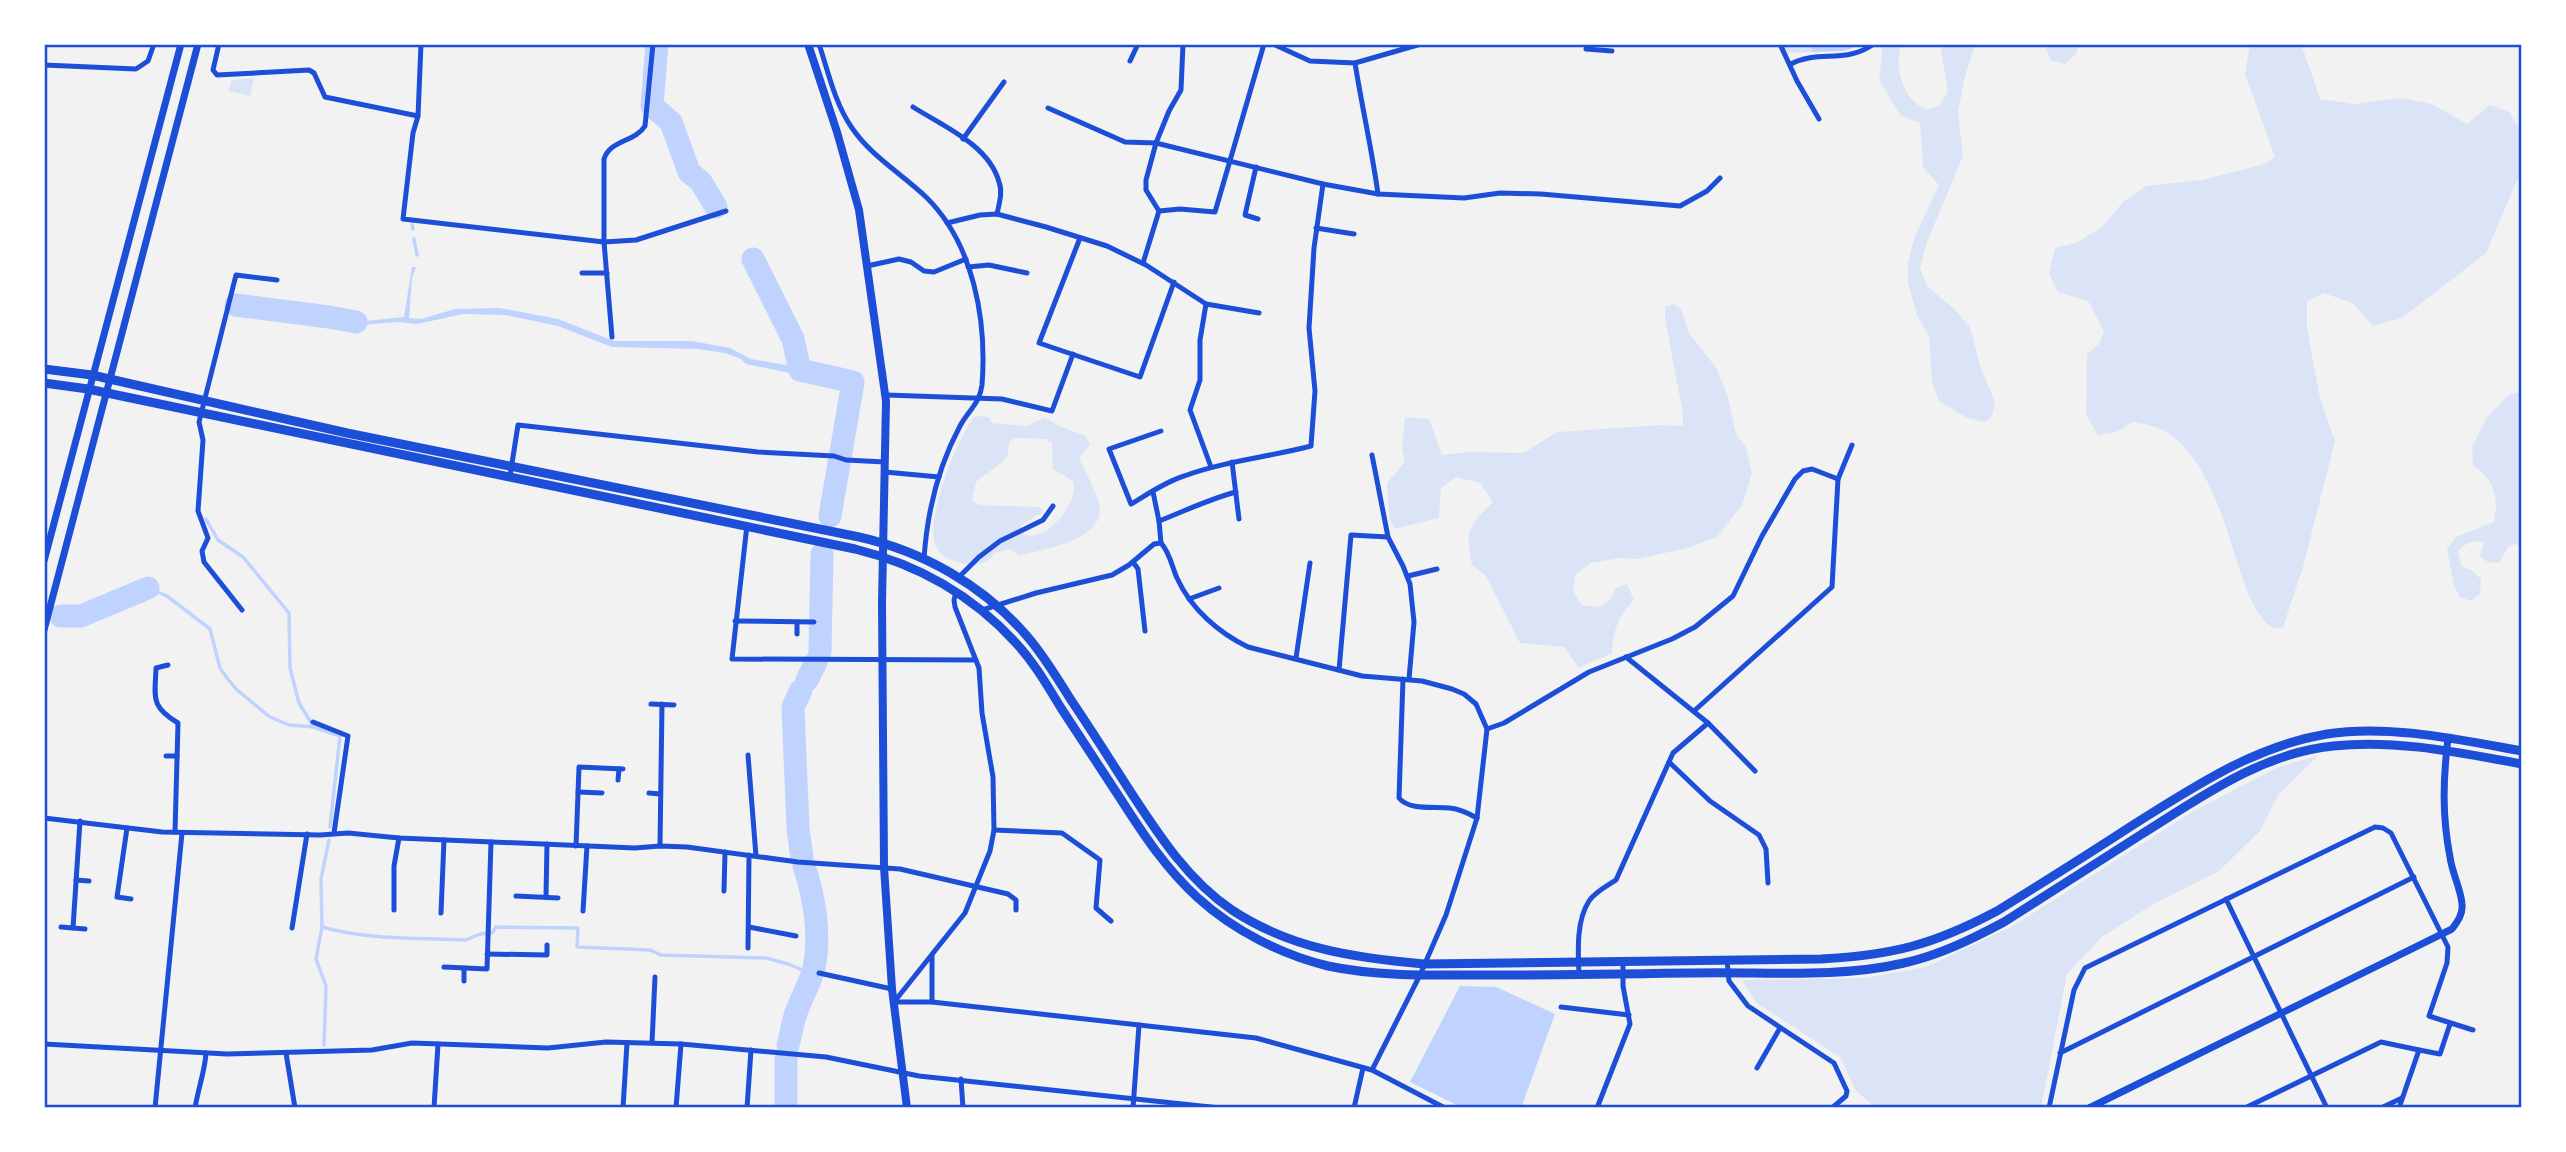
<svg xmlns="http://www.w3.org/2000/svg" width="2566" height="1152" font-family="Montserrat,sans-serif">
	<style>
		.green { fill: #dbe4f7; fill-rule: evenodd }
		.water { fill: #bfd3fe }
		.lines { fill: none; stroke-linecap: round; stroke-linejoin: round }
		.stream { stroke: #bfd3fe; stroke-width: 3.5 }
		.river { stroke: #bfd3fe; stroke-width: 23 }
		.minor { stroke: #1d4ed8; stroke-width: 5 }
		.tertiary { stroke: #1d4ed8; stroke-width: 7 }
		.secondary { stroke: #1d4ed8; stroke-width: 8 }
		.primary { stroke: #1d4ed8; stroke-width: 9 }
		.trunk { stroke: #1d4ed8; stroke-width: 9 }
		.neatline { fill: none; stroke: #1d4ed8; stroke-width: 2.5 }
	</style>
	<rect width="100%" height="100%" fill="#f2f2f2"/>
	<g class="green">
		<path d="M1774,44H1809L1813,52L1784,53Z"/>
		<path d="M1883,44H1901C1894,69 1903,100 1927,110L1939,106L1948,92L1940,44H1975L1964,80L1958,113L1963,156L1927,242L1920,268L1927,286L1953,308L1970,327L1980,366L1995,402L1992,416L1985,422L1967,418L1939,401L1932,382L1929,337L1917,315L1908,283V263L1915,236L1939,185L1923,167L1920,123L1900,115L1879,80Z"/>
		<path d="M2044,44H2079L2076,54L2065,64L2051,61Z"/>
		<path d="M2250,44H2299L2304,52L2320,99L2354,104L2400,98L2432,104L2467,124L2490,105L2509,112L2522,133V151L2519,176L2486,253L2402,318L2373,326L2354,304L2324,293L2307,301V328L2320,398L2335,441L2303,567L2283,627L2274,629C2252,613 2247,590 2238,565C2225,523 2207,459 2169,434C2158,426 2145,424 2133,422L2116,432L2098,435L2086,415L2087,354L2099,344L2104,331L2088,301L2058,292L2049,274L2055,248L2076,243L2102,227L2124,201L2146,186L2202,180L2264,164L2275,157L2245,74Z"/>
		<path d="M254,78L250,96L228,91L232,80Z"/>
		<path d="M1673,304L1681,309L1689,333L1717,369L1728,397L1736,435L1746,447L1752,473L1742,505L1717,537L1688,548L1637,559L1618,558L1591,563L1575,575L1573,592L1582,605C1604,609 1606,607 1616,588L1627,584L1634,600C1618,615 1613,632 1612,653L1579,668L1564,647L1520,643L1486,576L1472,565C1465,531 1468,526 1493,502L1480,483L1456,477L1441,488L1439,518L1395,529L1389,518L1387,483L1405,462L1402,448L1405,417L1429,419L1442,455L1469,452L1523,453L1557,432L1662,425L1683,426V414L1665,318V307Z"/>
		<path d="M2522,392V512L2519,524L2522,528V555L2517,544L2509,546L2499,563L2488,562L2480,556L2484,542C2473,540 2465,543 2458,551L2461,566L2471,570L2481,579L2480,593L2471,601L2460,597L2454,586L2447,549L2456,537L2494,522C2499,495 2494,481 2473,465L2472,447L2488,416L2510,394Z"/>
		<path d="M975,416L989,417L992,423L1028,426L1045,417L1057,425L1086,436L1090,445L1079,458C1085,471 1099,496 1100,509C1101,541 1043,549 1020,556L1010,549L994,553C984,575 938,562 934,542C928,513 957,438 975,416ZM1014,438L1046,439L1052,443L1053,469L1073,481C1080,503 1045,544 1024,534L1021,525L1042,513L1043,510L1039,507L979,505L972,500L976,482L1005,460L1008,455L1009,442Z"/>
		<path d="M2319,755L2279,794L2260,831L2219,871L2152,905L2102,937L2067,974L2041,1108H1876L1855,1090L1841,1058L1757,1003L1742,980L1865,978L1926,967L2011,927L2192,812L2276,768Z"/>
	</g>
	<g class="water">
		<path d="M1809,44H1852L1853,48L1844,51L1813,52Z"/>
		<path d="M412,267H416L412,278L409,318L421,319L455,309L500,308L558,319L614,341H692L730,348L751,359L798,367L799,375L746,364L741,359L725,353L698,349L612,347L558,326L506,315L463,314L417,324L398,322L360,325L328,319L329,314L366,321L404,317Z"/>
		<path d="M1460,986L1496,987L1555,1014L1521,1108H1463L1410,1082Z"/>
	</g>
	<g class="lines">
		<g class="stream">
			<path d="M412,225L413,229"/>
			<path d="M414,239L417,255"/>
			<path d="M206,519L218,540L243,557L289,613L290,668L299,703L312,724"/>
			<path d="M148,588L167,596L210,629L220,668L227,678L237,690L270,717L289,725L314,727L340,736L330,827"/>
			<path d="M329,840L321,879L322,927C368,940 419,938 466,940L480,934L492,933L496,927L578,928L577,947L650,950L661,955L766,958L788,964L812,974"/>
			<path d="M322,927L316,959L326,986L324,1045"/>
		</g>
		<g class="river">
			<path d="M657,44L652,106L671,122L689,172L701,182L716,207"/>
			<path d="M753,259L793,339L800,370L853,382L830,516"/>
			<path d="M236,305L329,317L356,322"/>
			<path d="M61,616H81L148,588"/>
			<path d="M820,651L822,554"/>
			<path d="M807,680L816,662"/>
			<path d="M801,690L793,707L798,829L802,858"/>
			<path d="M788,1045C791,1035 792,1024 796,1013C801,998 810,984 814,968C821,935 814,896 804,866"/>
			<path d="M786,1108V1060"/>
		</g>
		<g class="minor">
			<path d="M219,44L213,70L217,75L309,70L314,73L325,97L418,116"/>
			<path d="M421,44L418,116L413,133L403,219L604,242L636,240L726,211"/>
			<path d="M819,44C828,71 835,104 852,128C871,156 902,174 926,197C974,244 987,321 982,385C980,403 968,411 960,426C938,467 927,513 924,559"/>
			<path d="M1273,44L1310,61L1355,63C1362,107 1372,150 1378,194"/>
			<path d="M1587,44L1586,49L1612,51"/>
			<path d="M1780,44L1797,81L1819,119"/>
			<path d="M1130,61L1138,44"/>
			<path d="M1355,63L1421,44"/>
			<path d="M1791,64C1820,49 1843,65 1874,44"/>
			<path d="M44,65L136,69L148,61L154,44"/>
			<path d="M913,107C943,126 989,145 999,182C1003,192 999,204 997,214"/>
			<path d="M1048,108L1125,142L1156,143L1323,184"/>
			<path d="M963,139L1004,82"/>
			<path d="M1256,167L1245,215L1258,219"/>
			<path d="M1159,211L1146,190V180L1156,143L1169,111L1181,90L1183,44"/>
			<path d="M947,223L980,215L997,214L1046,227L1107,246L1146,265L1206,304L1200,340V380L1190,410L1211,467"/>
			<path d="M1316,228L1354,234"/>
			<path d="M1080,238L1039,343L1140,377L1174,282"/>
			<path d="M1143,263L1159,211L1180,209L1215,212L1264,44"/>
			<path d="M867,266L899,259L911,262L924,271L934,272L966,259"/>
			<path d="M968,267L989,265L1027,273"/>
			<path d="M582,273H607"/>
			<path d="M1206,304L1259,313"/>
			<path d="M612,337L604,242V159C610,140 635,142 645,126L653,44"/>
			<path d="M886,395L1002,399L1052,411L1073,354"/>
			<path d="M1161,431L1109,449L1131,504C1148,494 1165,482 1184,476C1225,461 1269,457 1311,446L1315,391L1309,328L1314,248L1323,184L1378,194L1464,198L1500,193L1541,194L1680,206L1707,191L1720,178"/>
			<path d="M1372,455L1388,537L1403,566L1410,584L1414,622L1409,679"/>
			<path d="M1232,462L1239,519"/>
			<path d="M885,472L939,477"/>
			<path d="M510,476L518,425L758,452L834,456L846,460L885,462"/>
			<path d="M1153,492L1159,521L1161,543"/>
			<path d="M1159,521C1185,511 1209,499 1236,492"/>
			<path d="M747,525L732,659L976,660"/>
			<path d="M1133,562L1138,569L1145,631"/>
			<path d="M1408,576L1437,569"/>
			<path d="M958,578L979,557L1000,541L1043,520L1053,506"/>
			<path d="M956,592L954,600L955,607L979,668L982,713L993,777L994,830L990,851L965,913L894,1002H932L1256,1038L1372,1070L1445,1108"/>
			<path d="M1189,599L1219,588"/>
			<path d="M242,610L204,562L202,551L208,538L198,511L203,440L199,422L236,275L277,280"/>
			<path d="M982,610L1036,593L1112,575L1129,565L1154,544L1161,543C1170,553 1172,567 1177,578C1191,609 1219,633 1248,647L1362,676L1422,681L1452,689L1464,694L1476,704L1487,729L1477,818L1446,915L1420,975L1372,1070"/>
			<path d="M735,621L814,622"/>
			<path d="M797,634V622"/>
			<path d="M1296,658L1310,563"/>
			<path d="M168,665L156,668C155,698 150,706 178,723L175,832"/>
			<path d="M1339,670L1351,535L1388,537"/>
			<path d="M1403,679L1399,798C1410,811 1434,806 1450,808C1460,809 1468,813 1477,818"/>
			<path d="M651,704L674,705"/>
			<path d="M1694,711L1832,587L1838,479"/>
			<path d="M313,722L348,736L334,833"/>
			<path d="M1708,723L1755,771"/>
			<path d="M1487,729L1504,723L1589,672L1672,639L1695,627L1733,596L1762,536L1795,479L1803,471L1812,469L1838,479L1852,445"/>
			<path d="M748,755L756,856"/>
			<path d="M166,756H177"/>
			<path d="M1669,762L1710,801L1759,835L1766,849L1768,883"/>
			<path d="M618,780L619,769"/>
			<path d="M578,792L602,793"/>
			<path d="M649,793L660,794"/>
			<path d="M44,818L162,832L320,835L348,833L399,838L635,848L660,846L687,847L798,862L900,869L1008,894L1016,900V910"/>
			<path d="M127,828L117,897L131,899"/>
			<path d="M994,830L1062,833L1100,860L1096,908L1111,921"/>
			<path d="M576,846L579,767L623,769"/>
			<path d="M660,846L662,704"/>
			<path d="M76,880L89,881"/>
			<path d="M724,891L725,852"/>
			<path d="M516,896L558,898"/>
			<path d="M546,897L547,844"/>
			<path d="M2226,899L2327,1108"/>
			<path d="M394,910V866L399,838"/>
			<path d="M583,911L587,846"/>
			<path d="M441,913L444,840"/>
			<path d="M61,927L85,929"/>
			<path d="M749,927L796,936"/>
			<path d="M73,928L80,821"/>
			<path d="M292,928L307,834"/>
			<path d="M748,948L749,855"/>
			<path d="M487,954L547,955V945"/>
			<path d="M1727,960L1729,981L1748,1006L1834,1063L1847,1091L1846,1096L1832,1108"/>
			<path d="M444,967L487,969L491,842"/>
			<path d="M819,973L892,989"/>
			<path d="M1579,975C1578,952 1576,921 1589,901C1595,892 1607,886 1616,880L1673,753L1708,723L1626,657"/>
			<path d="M464,981V968"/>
			<path d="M932,1002V956"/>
			<path d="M1561,1007L1629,1015"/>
			<path d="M652,1043L655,977"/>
			<path d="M44,1044L227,1054L372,1050L412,1043L548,1048L606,1042L681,1044L826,1057L919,1076L1220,1108"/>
			<path d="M286,1053L295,1108"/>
			<path d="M2060,1053L2414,877"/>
			<path d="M1757,1068L1780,1028"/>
			<path d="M961,1079L963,1108"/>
			<path d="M155,1108L182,833"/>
			<path d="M195,1108C198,1089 205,1071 206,1053"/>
			<path d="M434,1108L438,1044"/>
			<path d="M623,1108L627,1043"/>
			<path d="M676,1108L681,1044"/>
			<path d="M747,1108L751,1050"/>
			<path d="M1133,1108L1139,1025"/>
			<path d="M1354,1108L1363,1068"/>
			<path d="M1597,1108L1630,1024L1623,986V961"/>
			<path d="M2049,1108L2074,990L2085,968L2375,827L2383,828L2391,833L2448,947L2447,963L2429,1016L2473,1030"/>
			<path d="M2245,1108L2381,1042L2419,1050"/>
			<path d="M2381,1108L2402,1098"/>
			<path d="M2399,1108L2419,1050L2440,1054L2450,1024"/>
		</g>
		<g class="tertiary">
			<path d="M44,561L181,44"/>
			<path d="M44,630L198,44"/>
			<path d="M2089,1108L2452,929C2458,921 2463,914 2462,904C2461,889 2452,873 2450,857C2442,816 2443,780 2448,738"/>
		</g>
		<path class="secondary" d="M808,44L837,132L859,210L886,401L882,603L884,867L892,989L907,1108"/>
		<g class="primary">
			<path d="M44,369L92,375"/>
			<path d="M44,383L88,389"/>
		</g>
		<g class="trunk">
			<path d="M92,375L347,433L859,537C922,551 983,585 1026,635C1043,654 1057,678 1071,700C1092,731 1112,763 1132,794C1160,837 1189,881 1232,910C1291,949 1356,958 1424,964L1821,959C1893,955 1933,945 1997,911C2044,882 2090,853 2136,823C2197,785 2255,746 2327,734C2389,724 2461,740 2522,751"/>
			<path d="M88,389L855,549C916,564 972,595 1015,642C1033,661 1047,685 1061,708C1081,738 1100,768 1120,798C1143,834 1166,869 1198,898C1233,930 1282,955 1328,966C1380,977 1435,975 1489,975C1556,975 1623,974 1690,973C1761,971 1835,979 1904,963C1940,955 1972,939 2004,922C2050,893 2096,863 2142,834C2201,797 2262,753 2333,746C2396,739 2461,753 2522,764"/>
		</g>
	</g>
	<rect width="2566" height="1152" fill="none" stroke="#ffffff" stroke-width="91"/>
	<rect x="46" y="46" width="2474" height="1060" class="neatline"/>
</svg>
